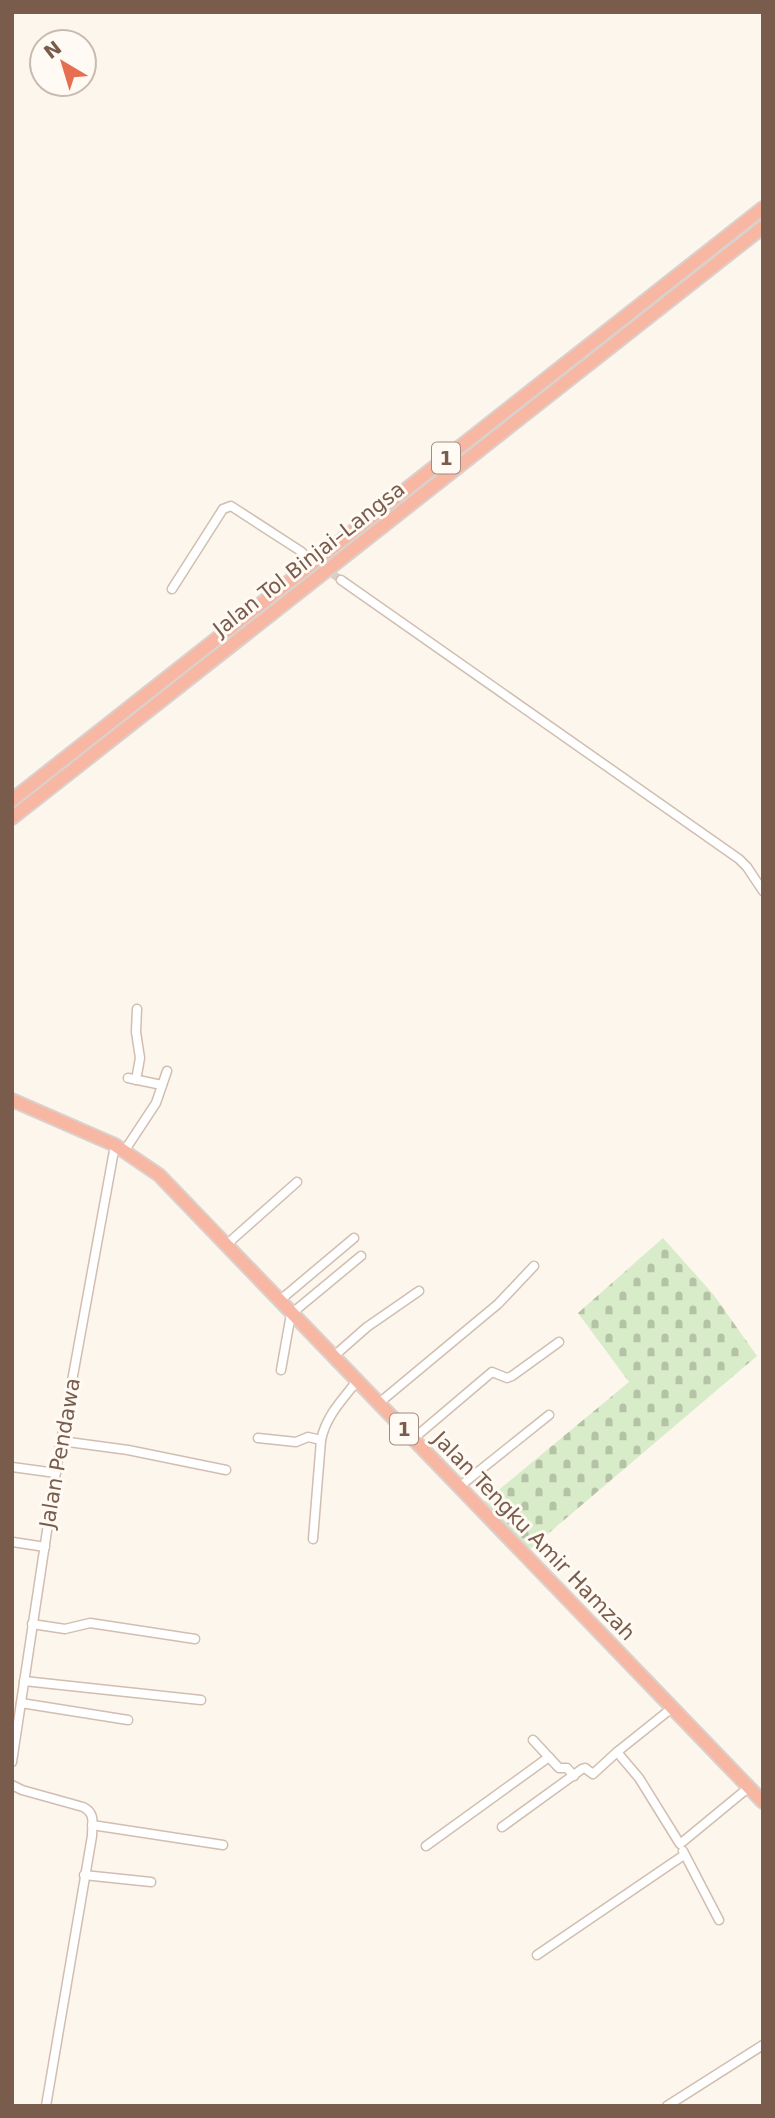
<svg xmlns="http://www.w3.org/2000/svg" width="775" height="2118" font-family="'DejaVu Sans',sans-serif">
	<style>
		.cemetery { fill: url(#cemetery-stones) }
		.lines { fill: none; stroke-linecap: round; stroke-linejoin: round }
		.minor-tunnel { stroke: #dcd0c4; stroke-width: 8; stroke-dasharray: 8 4; stroke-linecap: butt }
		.minor-casing { stroke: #d1beb0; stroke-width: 11 }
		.highway-casing { stroke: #dad1cd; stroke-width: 16 }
		.minor { stroke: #fff; stroke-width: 8 }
		.highway { stroke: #f7b7a3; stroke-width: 12 }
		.labels { text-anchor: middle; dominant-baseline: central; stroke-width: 6; stroke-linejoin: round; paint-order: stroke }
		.shield { fill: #fffaf3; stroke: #a28b7f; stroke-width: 2 }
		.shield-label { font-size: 19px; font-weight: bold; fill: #7a5c4d }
		.street-label { font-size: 21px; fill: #7a5c4d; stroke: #fffaf3 }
	</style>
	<defs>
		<pattern id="cemetery-stones" width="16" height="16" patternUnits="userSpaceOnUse" patternTransform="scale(1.75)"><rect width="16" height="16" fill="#d8ecc9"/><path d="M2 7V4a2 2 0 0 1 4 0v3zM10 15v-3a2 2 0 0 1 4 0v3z" fill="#b4c2a5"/></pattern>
	</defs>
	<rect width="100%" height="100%" fill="#fdf6ec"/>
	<path class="cemetery" d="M663,1238L713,1294L757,1356L530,1549L483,1503L629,1382L578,1313Z"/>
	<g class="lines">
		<path class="minor-tunnel" d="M302,552L341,580"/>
		<defs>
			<g id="minor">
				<path d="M341,580L739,859L747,867L763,891"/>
				<path d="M172,589L223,509L231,506L302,552"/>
				<path d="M128,1078L162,1085"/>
				<path d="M136,1080L140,1058L136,1032L137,1009"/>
				<path d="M125,1150L156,1103L167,1071"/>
				<path d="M226,1245L297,1182"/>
				<path d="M279,1301L354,1238"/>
				<path d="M334,1356L367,1327L419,1291"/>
				<path d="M281,1370L291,1314L361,1256"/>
				<path d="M379,1403L498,1304L534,1266"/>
				<path d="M258,1438L296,1442L308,1437L321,1440"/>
				<path d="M413,1439L492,1372L507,1378L512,1376L559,1342"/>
				<path d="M61,1441L128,1450L226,1470"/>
				<path d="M12,1467L56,1473"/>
				<path d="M459,1487L549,1415"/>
				<path d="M313,1539L321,1440C326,1416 342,1400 357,1381"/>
				<path d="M13,1542L45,1547"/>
				<path d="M32,1624L65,1629L90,1623L195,1639"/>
				<path d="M24,1681L201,1700"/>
				<path d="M21,1703L128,1720"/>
				<path d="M533,1740L559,1768H567L574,1776"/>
				<path d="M617,1752L639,1778L680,1844L748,1788"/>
				<path d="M12,1762L58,1458L115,1145"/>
				<path d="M12,1785L22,1790L83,1807C96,1813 92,1824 92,1836L46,2106"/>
				<path d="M92,1825L223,1845"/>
				<path d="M502,1827L582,1769L585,1768L593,1774L617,1752L672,1708"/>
				<path d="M426,1846L549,1757"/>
				<path d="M683,1851L719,1920"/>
				<path d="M84,1875L151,1882"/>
				<path d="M537,1955L684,1855"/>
				<path d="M667,2106L763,2045"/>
			</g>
			<g id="highway">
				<path d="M12,800L763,208"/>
				<path d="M12,818L763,227"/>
				<path d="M12,1100L115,1145L159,1175L763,1802"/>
			</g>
		</defs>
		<use href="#minor" class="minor-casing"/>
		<use href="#highway" class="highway-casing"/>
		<use href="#minor" class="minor"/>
		<use href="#highway" class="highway"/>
	</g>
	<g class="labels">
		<g class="shield">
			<rect x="432" y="442.5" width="28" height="31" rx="5"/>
			<rect x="390" y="1413.5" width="28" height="31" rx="5"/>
		</g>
		<g class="shield-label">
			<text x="446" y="458">1</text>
			<text x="404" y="1429">1</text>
		</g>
		<g class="street-label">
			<text transform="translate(309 559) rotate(-38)">Jalan Tol Binjai–Langsa</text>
			<text transform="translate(60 1453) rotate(-80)">Jalan Pendawa</text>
			<text transform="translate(534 1536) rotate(46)">Jalan Tengku Amir Hamzah</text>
		</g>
	</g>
	<rect width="775" height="2118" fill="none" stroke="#7a5c4d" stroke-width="28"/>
	<g transform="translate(63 63) rotate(322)"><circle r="33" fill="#fffaf3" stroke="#cabbb1" stroke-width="2"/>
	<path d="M0-5L12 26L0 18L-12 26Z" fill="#e76f51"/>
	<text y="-10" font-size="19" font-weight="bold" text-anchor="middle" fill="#7a5c4d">N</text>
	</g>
</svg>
